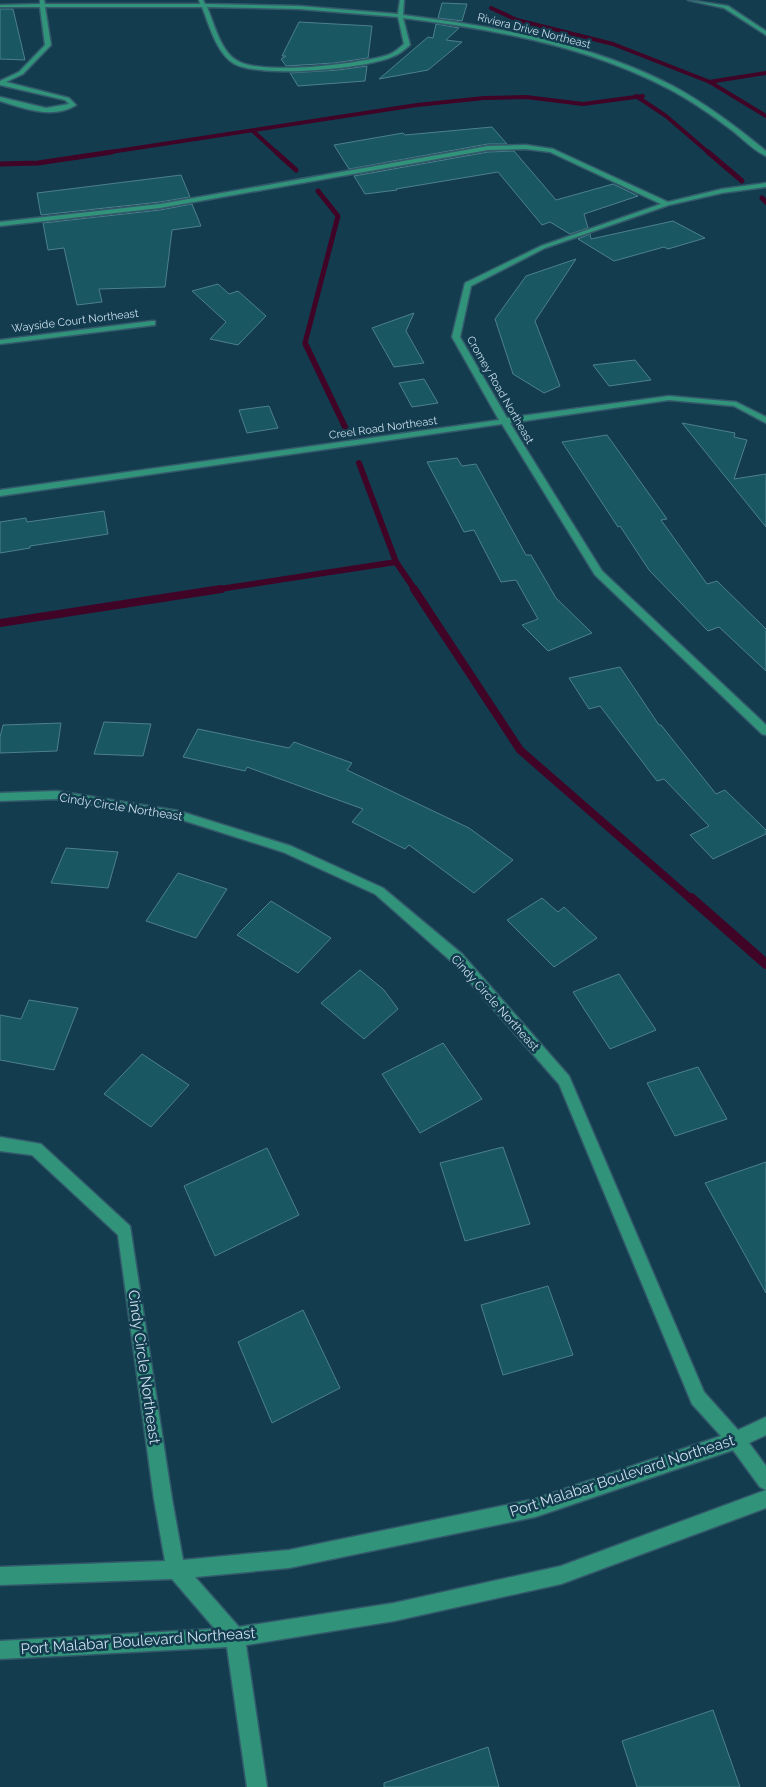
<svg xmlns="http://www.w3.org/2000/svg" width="766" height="1787" font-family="Raleway,sans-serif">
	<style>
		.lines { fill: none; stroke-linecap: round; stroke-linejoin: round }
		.stream-far4 { stroke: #400426; stroke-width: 4 }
		.stream-far3 { stroke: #400426; stroke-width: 5 }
		.stream-far2 { stroke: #400426; stroke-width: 6 }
		.stream-far1 { stroke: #400426; stroke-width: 8 }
		.stream { stroke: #400426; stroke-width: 10 }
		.building { fill: #195863; stroke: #4d808a }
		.minor-casing { stroke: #34596b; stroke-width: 3 }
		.minor { fill: #30937a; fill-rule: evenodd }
		.labels { text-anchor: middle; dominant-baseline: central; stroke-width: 5; stroke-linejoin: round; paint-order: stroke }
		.far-street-label { font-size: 11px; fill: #cadfeb; stroke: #133c4f }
		.street-label { font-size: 12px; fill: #cadfeb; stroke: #133c4f }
		.near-street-label { font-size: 15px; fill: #cadfeb; stroke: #133c4f }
	</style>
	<rect width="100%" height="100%" fill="#133c4f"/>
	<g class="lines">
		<g class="stream-far4">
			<path d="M491,8L517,20L613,44L710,82L766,116"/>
			<path d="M709,82L766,73"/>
			<path d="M636,96L666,116L709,153"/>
			<path d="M253,131L277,153"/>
			<path d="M104,153L417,105L484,98L526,97L583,104L643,96"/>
		</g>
		<g class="stream-far3">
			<path d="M276,152L296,170"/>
			<path d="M708,152L742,181"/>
			<path d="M0,164L38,163L112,152"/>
			<path d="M762,198L766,202"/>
			<path d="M306,346L305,343L338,216L318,191"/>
		</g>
		<g class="stream-far2">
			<path d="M306,345L345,427"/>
			<path d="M359,463L396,562L415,590"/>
			<path d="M213,590L396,562"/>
		</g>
		<g class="stream-far1">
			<path d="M414,589L520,750L692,900"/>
			<path d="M0,623L221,589"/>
		</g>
		<path class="stream" d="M691,898L766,964"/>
	</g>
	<g class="building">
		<path d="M442,3L467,4L462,21L438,18Z"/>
		<path d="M0,9H13L25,60L0,59Z"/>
		<path d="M299,22L372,26L368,58L334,63L286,66L281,59L286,56H282Z"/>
		<path d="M436,24L459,28L446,40L462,42L428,70L379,79L428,37L433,38Z"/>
		<path d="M367,66L365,81L298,86L290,73L338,70Z"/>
		<path d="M492,127L507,144H488L349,169L334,145L403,133L405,135Z"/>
		<path d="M514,151L556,200L613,184L638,196L584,214L588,228L570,234L550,222L542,225L498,172L396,189L397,190L365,194L354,176L488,152Z"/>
		<path d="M181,175L190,197L160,202L41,215L37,193Z"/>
		<path d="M192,204L201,226L172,230L165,287L99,289L102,302L77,305L64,248L48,250L43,223L160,210Z"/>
		<path d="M673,221L705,238L668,249L664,247L614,261L578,239L590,234L591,239Z"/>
		<path d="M576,259L535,321L560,386L544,393L513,374L495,319L526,276Z"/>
		<path d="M218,284L229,294L238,291L266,316L238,345L210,339L226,322L192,291Z"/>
		<path d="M414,313L406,331L424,363L394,367L372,328Z"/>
		<path d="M635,360L651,380L609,386L593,365Z"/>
		<path d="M424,379L438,403L412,407L399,383Z"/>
		<path d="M269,406L278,428L247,433L239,410Z"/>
		<path d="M682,423L735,433L734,437L747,440L734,479L766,474V527Z"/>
		<path d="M607,435L667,519L661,520L707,584L717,581L766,629V671L719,627L708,631L649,570L620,526L618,527L562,442Z"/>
		<path d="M457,458L462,466L476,464L526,555H531L556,598L592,633L548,651L522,625L538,619L516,580L501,582L474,530L464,532L427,462Z"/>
		<path d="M104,511L108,534L30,546V548L0,553V522L26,518L27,522Z"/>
		<path d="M620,667L659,725H661L716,794L725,790L766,830V834L713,859L690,835L709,826L664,779L657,781L600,706L589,709L569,678Z"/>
		<path d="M104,722L151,724L143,756L94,754Z"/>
		<path d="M61,723L57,751L0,753V737L3,725Z"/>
		<path d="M198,729L289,748L294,742L352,763L347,770L469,828L513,860L474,893L409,845L405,849L352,822L363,809L247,767L245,771L183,757Z"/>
		<path d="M66,848L118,852L108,888L51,883Z"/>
		<path d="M178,873L227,889L196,938L146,921Z"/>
		<path d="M542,898L558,912L564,907L597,938L554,967L507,920Z"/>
		<path d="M271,901L331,938L298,973L237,935Z"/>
		<path d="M360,970L384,990L398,1009L364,1039L321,1003Z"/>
		<path d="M619,974L656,1030L610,1049L573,992Z"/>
		<path d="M29,1000L78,1008L54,1070L0,1060V1015L21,1019Z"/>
		<path d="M443,1043L482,1099L420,1133L382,1074Z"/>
		<path d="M142,1054L189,1085L151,1127L104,1094Z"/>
		<path d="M698,1067L727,1119L675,1136L647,1083Z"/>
		<path d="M503,1147L530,1224L465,1241L440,1163Z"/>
		<path d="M267,1148L299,1215L215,1256L184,1186Z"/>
		<path d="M766,1162V1293L705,1183Z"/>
		<path d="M548,1286L573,1355L503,1375L481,1305Z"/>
		<path d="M303,1310L340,1388L272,1423L238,1342Z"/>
		<path d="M713,1710L740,1787H637L622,1741Z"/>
		<path d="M488,1747L499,1787H384V1783Z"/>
	</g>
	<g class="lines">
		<defs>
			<g id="minor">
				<path d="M40,0H44L45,4H200L199,0H203L205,4L299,6L398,14L400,0H404L403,15C494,26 590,43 673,86C706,104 737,127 766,151V156C754,151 743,139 733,131C713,116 692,101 669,89C588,46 493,29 403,18L410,45C405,49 400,54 394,56C368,69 257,79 233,63C216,52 209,24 202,7H45L51,45L23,74L6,82L69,98L76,105C53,120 23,108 0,101V97L46,108L69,104L65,100L0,85V81L19,72L45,45L40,7H0V5L40,4ZM207,7L299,9L398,17L404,44C399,48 394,53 388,55C361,64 259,76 236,60C220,50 214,23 207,7Z"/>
				<path d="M688,0L728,6L766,31V35L724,8Z"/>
				<path d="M526,145L553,149L668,202L722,189L766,183V187L722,193L669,205L545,248L471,286L460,337L507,418L669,396L736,402L766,417V423L734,406L669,400L510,423L602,571L766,725V735L762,734L595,575L502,424L0,496V490L499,420L452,337L465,283L541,246L661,204L550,152L526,149L488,150L160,208L0,226V222L160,204L488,146Z"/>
				<path d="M152,321H155V325L0,344V340Z"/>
				<path d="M57,791L179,811L291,846L383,888L462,954L569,1076L704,1392L738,1430L766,1417V1435L749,1443L766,1466V1490L760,1487L733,1450L535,1517L289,1568L195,1577L239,1627L394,1603L561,1566L766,1490V1508L561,1584L394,1621L246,1645L267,1787H247L227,1647L0,1659V1641L215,1629L172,1579L0,1585V1567L165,1561L154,1499L118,1235L32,1155L0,1151V1137L41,1144L130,1226L172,1499L183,1560L289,1550L535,1499L721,1436L692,1404L559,1084L452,962L375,894L283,852L179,819L57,799L0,801V793Z"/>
			</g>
		</defs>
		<use href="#minor" class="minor-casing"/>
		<use href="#minor" class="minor"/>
	</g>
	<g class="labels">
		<g class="far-street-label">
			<text transform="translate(534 31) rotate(14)">Riviera Drive Northeast</text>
			<text transform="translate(75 321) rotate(-7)">Wayside Court Northeast</text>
			<text transform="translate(500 390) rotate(60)">Cromey Road Northeast</text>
			<text transform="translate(383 428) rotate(-8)">Creel Road Northeast</text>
		</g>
		<g class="street-label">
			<text transform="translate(121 807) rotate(9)">Cindy Circle Northeast</text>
			<text transform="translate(495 1003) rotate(48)">Cindy Circle Northeast</text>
		</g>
		<g class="near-street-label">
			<text transform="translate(144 1367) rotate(82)">Cindy Circle Northeast</text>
			<text transform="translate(622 1476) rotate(-18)">Port Malabar Boulevard Northeast</text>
			<text transform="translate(138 1641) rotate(-4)">Port Malabar Boulevard Northeast</text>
		</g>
	</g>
</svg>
